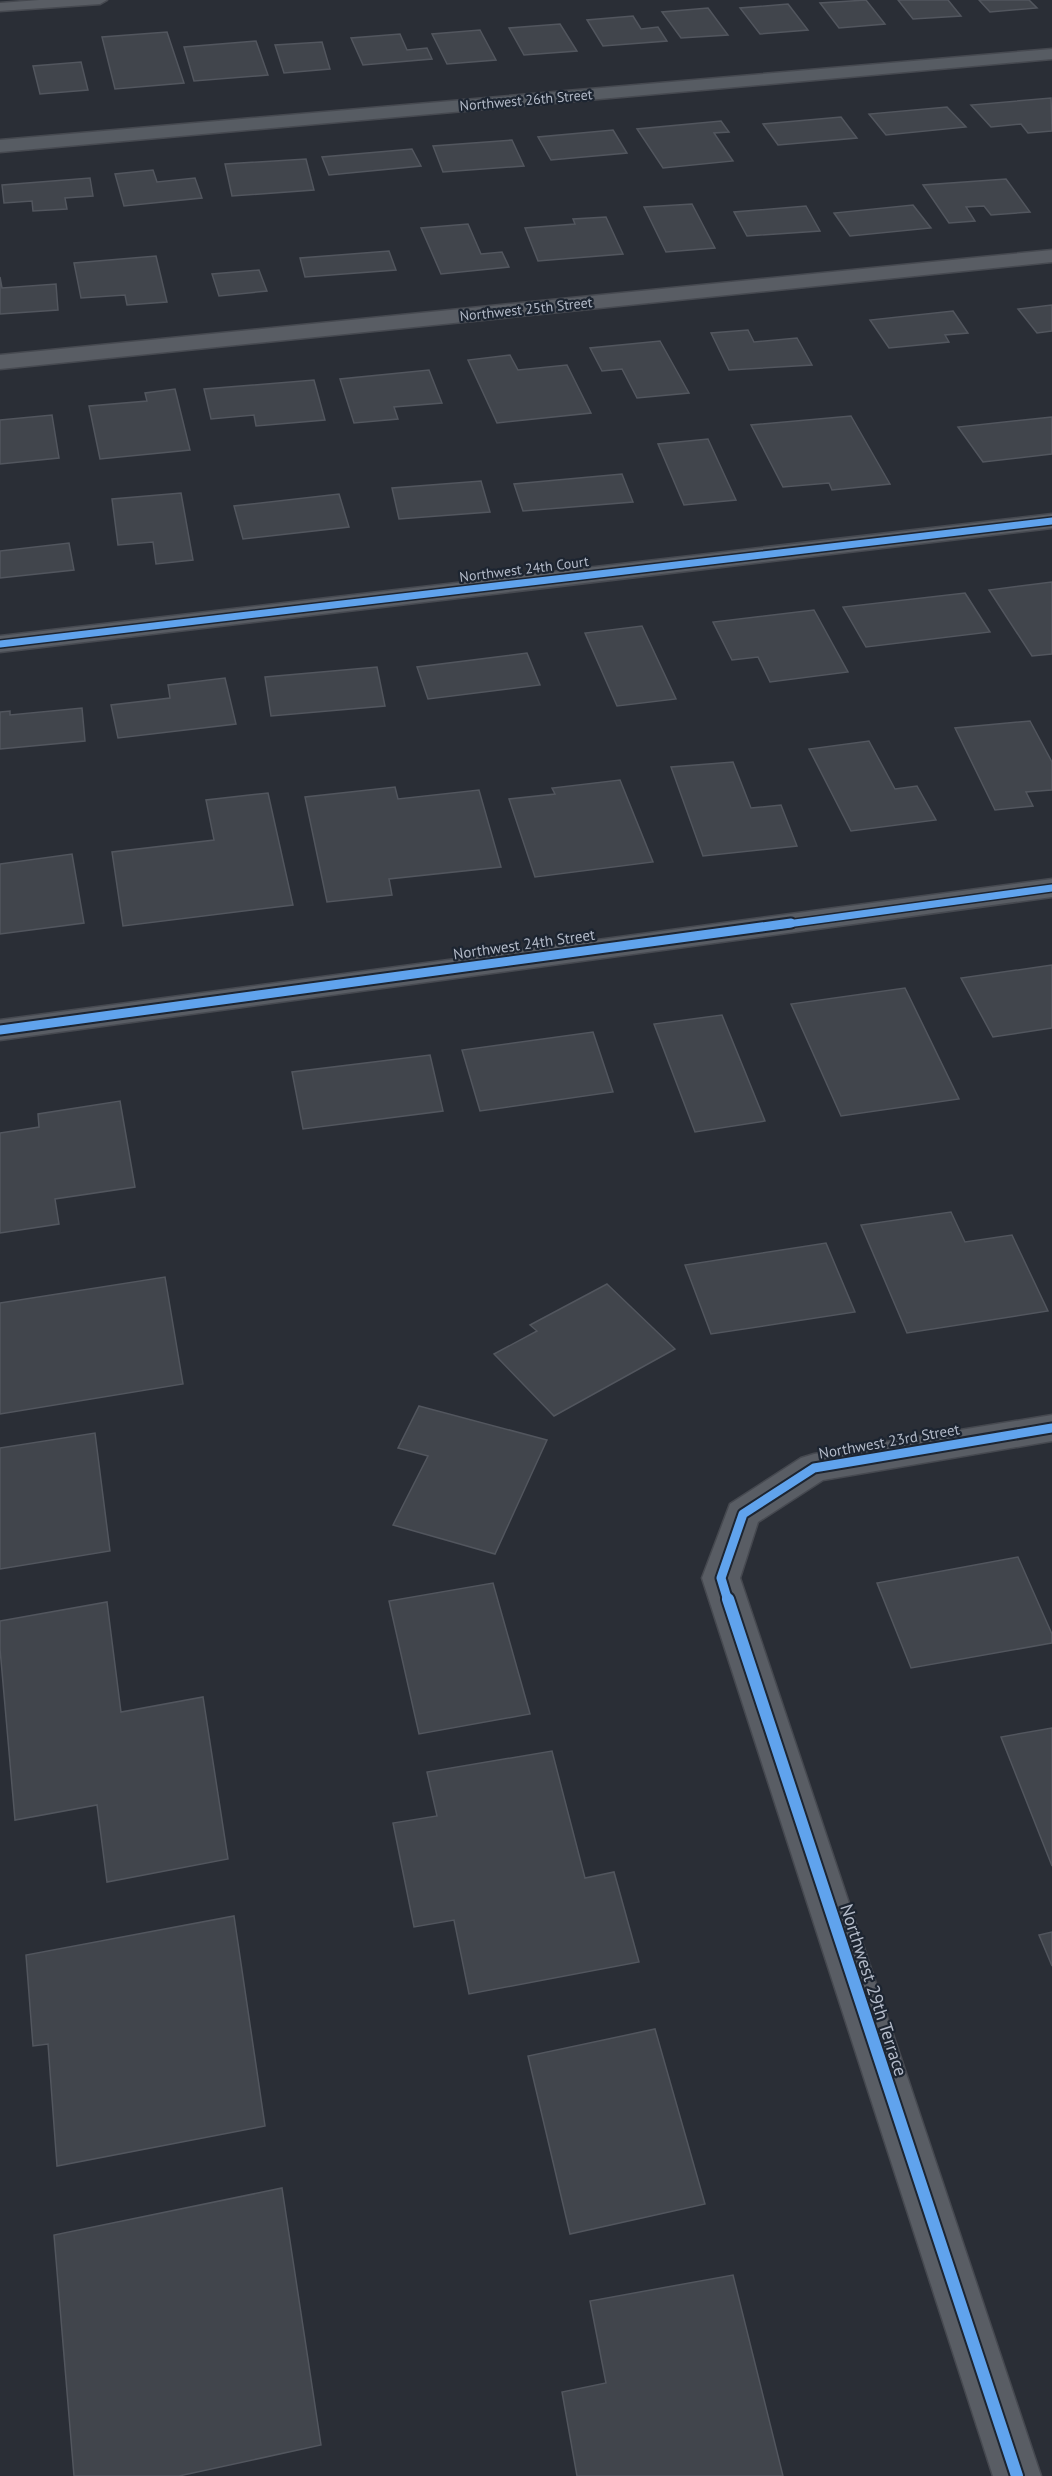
<svg xmlns="http://www.w3.org/2000/svg" width="1052" height="2476" font-family="'PT Sans',sans-serif">
	<style>
		.building { fill: #41454c; stroke: #52565e; stroke-width: 1.5 }
		.lines { fill: none; stroke-linecap: round; stroke-linejoin: round }
		.lane-casing { stroke: #464950; stroke-width: 3 }
		.street-casing { stroke: #464950; stroke-width: 3 }
		.secondary-casing { stroke: #464950; stroke-width: 3 }
		.lane { fill: #595d64; fill-rule: evenodd }
		.street { fill: #595d64; fill-rule: evenodd }
		.secondary { fill: #575c63; fill-rule: evenodd }
		.cycleway-far2-casing { stroke: #1d2531; stroke-width: 10 }
		.cycleway-far1-casing { stroke: #1d2531; stroke-width: 13 }
		.cycleway-casing { stroke: #1d2531; stroke-width: 16 }
		.cycleway-far2 { stroke: #60a3ed; stroke-width: 7 }
		.cycleway-far1 { stroke: #60a3ed; stroke-width: 9 }
		.cycleway { stroke: #60a3ed; stroke-width: 12 }
		.labels { text-anchor: middle; dominant-baseline: central; stroke-width: 4.5; stroke-linejoin: round; paint-order: stroke }
		.far-street-label { font-size: 14px; fill: #b3bac8; stroke: #1d2531 }
		.street-label { font-size: 15px; fill: #b3bac8; stroke: #1d2531 }
		.near-street-label { font-size: 18px; fill: #b3bac8; stroke: #1d2531 }
	</style>
	<rect width="100%" height="100%" fill="#2a2e36"/>
	<g class="building">
		<path d="M866,0L885,24L839,28L820,3Z"/>
		<path d="M898,0H948L961,16L913,19Z"/>
		<path d="M979,0H1029L1037,8L990,12Z"/>
		<path d="M788,4L808,30L760,34L740,8Z"/>
		<path d="M708,8L728,35L681,38L662,12Z"/>
		<path d="M633,16L641,29L658,27L667,41L603,46L587,20Z"/>
		<path d="M560,24L577,51L524,55L509,28Z"/>
		<path d="M480,30L496,60L447,64L432,34Z"/>
		<path d="M167,32L184,83L115,89L102,37Z"/>
		<path d="M400,34L407,50L427,48L432,59L363,65L351,38Z"/>
		<path d="M256,41L268,75L194,81L184,47Z"/>
		<path d="M322,42L330,69L284,73L275,45Z"/>
		<path d="M81,62L88,90L40,94L33,66Z"/>
		<path d="M1051,98L1052,131L1028,133L1021,124L991,127L971,105Z"/>
		<path d="M947,107L966,127L886,135L869,114Z"/>
		<path d="M841,117L857,138L778,145L763,124Z"/>
		<path d="M721,121L729,132L714,133L733,161L663,168L637,129Z"/>
		<path d="M613,130L627,153L551,160L538,137Z"/>
		<path d="M512,140L524,166L443,172L433,146Z"/>
		<path d="M412,149L421,166L329,175L322,157Z"/>
		<path d="M306,159L314,190L232,196L225,164Z"/>
		<path d="M153,170L157,182L195,178L202,198L124,206L115,174Z"/>
		<path d="M90,178L93,196L65,198L67,209L33,211L32,201L4,203L2,185Z"/>
		<path d="M1006,179L1030,212L991,215L984,206L966,207L975,221L949,223L923,185Z"/>
		<path d="M692,204L715,248L666,252L644,207Z"/>
		<path d="M913,205L931,228L850,236L834,213Z"/>
		<path d="M806,206L820,231L747,236L734,212Z"/>
		<path d="M606,217L623,254L538,261L525,228L575,224L573,219Z"/>
		<path d="M468,224L481,254L502,252L509,267L441,274L421,228Z"/>
		<path d="M389,251L396,270L305,277L300,258Z"/>
		<path d="M156,256L167,302L127,305L125,295L81,298L74,263Z"/>
		<path d="M259,270L267,291L219,296L212,274Z"/>
		<path d="M0,277L2,288L56,284L58,310L0,314Z"/>
		<path d="M1052,305V331L1037,333L1018,309Z"/>
		<path d="M953,311L968,333L945,335L949,342L889,348L870,320Z"/>
		<path d="M748,330L754,342L797,338L812,365L729,370L711,333Z"/>
		<path d="M660,341L689,393L637,398L622,369L602,371L590,348Z"/>
		<path d="M510,355L518,370L567,365L591,413L497,423L468,360Z"/>
		<path d="M429,370L442,403L394,407L398,419L354,423L340,379Z"/>
		<path d="M314,380L325,420L256,426L254,415L211,419L204,389Z"/>
		<path d="M175,389L190,450L100,459L89,406L147,401L145,393Z"/>
		<path d="M52,415L59,458L0,464V420Z"/>
		<path d="M851,416L890,484L832,490L829,483L783,487L751,425Z"/>
		<path d="M1052,417V454L983,462L958,427Z"/>
		<path d="M708,439L736,500L684,505L658,444Z"/>
		<path d="M622,474L633,502L523,511L514,484Z"/>
		<path d="M481,481L490,512L399,519L392,488Z"/>
		<path d="M181,493L193,560L156,564L153,542L118,545L112,499Z"/>
		<path d="M339,494L349,527L243,539L234,506Z"/>
		<path d="M69,543L74,570L0,578V551Z"/>
		<path d="M1052,582V654L1032,656L989,590Z"/>
		<path d="M965,593L990,632L866,647L843,607Z"/>
		<path d="M814,610L848,672L770,682L758,657L732,660L713,622Z"/>
		<path d="M642,626L676,699L617,706L585,633Z"/>
		<path d="M527,653L540,685L428,699L417,667Z"/>
		<path d="M377,667L385,706L271,716L265,677Z"/>
		<path d="M225,678L236,724L118,738L111,705L170,698L168,685Z"/>
		<path d="M82,708L85,741L0,749V712L10,711V715Z"/>
		<path d="M1030,721L1052,762V790L1026,792L1033,806L995,810L955,728Z"/>
		<path d="M869,741L895,789L917,786L936,820L851,831L809,749Z"/>
		<path d="M733,762L751,808L781,805L797,846L703,856L671,767Z"/>
		<path d="M620,780L653,862L535,877L509,799L555,794L552,788Z"/>
		<path d="M395,787L398,799L479,790L501,867L389,879L392,895L327,902L305,797Z"/>
		<path d="M268,793L293,905L123,926L112,852L214,840L206,800Z"/>
		<path d="M72,854L84,923L0,934V864Z"/>
		<path d="M1052,965V1028L993,1037L961,978Z"/>
		<path d="M905,988L959,1099L841,1116L791,1004Z"/>
		<path d="M722,1015L765,1121L695,1132L654,1024Z"/>
		<path d="M593,1032L613,1092L480,1111L462,1050Z"/>
		<path d="M430,1055L443,1111L303,1129L292,1072Z"/>
		<path d="M120,1101L135,1187L55,1199L59,1224L0,1233V1133L39,1127L38,1114Z"/>
		<path d="M951,1212L965,1242L1012,1235L1048,1311L907,1333L861,1225Z"/>
		<path d="M826,1243L855,1312L711,1334L685,1265Z"/>
		<path d="M165,1277L183,1384L0,1414V1303Z"/>
		<path d="M607,1284L675,1349L554,1416L494,1354L537,1331L530,1325Z"/>
		<path d="M419,1406L547,1440L495,1554L393,1525L428,1456L398,1448Z"/>
		<path d="M95,1433L110,1551L0,1569V1448Z"/>
		<path d="M1018,1557L1052,1634V1643L911,1668L877,1583Z"/>
		<path d="M493,1583L530,1714L419,1734L389,1601Z"/>
		<path d="M107,1602L121,1712L203,1697L228,1859L107,1882L97,1805L15,1820L0,1649V1621Z"/>
		<path d="M1052,1728V1866L1001,1737Z"/>
		<path d="M552,1751L585,1878L614,1872L639,1962L469,1994L454,1920L414,1927L393,1823L437,1816L427,1772Z"/>
		<path d="M234,1916L265,2126L57,2166L48,2044L33,2046L26,1955Z"/>
		<path d="M1052,1932V1966L1039,1935Z"/>
		<path d="M655,2029L705,2204L570,2234L528,2056Z"/>
		<path d="M282,2188L321,2445L179,2476H74L54,2235Z"/>
		<path d="M733,2275L783,2476H577L562,2392L606,2383L590,2301Z"/>
	</g>
	<g class="lines">
		<defs>
			<path id="lane" d="M39,0H107L100,4L0,11V3Z"/>
			<g id="street">
				<path d="M1052,250V262L0,369V355Z"/>
				<path d="M1052,514V528L0,652V636Z"/>
				<path d="M1052,879V897L0,1040V1020Z"/>
				<path d="M1052,1415V1441L823,1480L758,1522L740,1578L1041,2476H993L702,1578L730,1504L801,1458L814,1454Z"/>
			</g>
			<path id="secondary" d="M1052,49V59L0,152V140Z"/>
		</defs>
		<use href="#lane" class="lane-casing"/>
		<use href="#street" class="street-casing"/>
		<use href="#secondary" class="secondary-casing"/>
		<use href="#lane" class="lane"/>
		<use href="#street" class="street"/>
		<use href="#secondary" class="secondary"/>
		<defs>
			<g id="cycleway-far2">
				<path d="M0,644L1052,521"/>
				<path d="M780,925L1052,888"/>
			</g>
			<g id="cycleway-far1">
				<path d="M0,1030L791,923"/>
				<path d="M728,1601L721,1578L743,1514L814,1468L1052,1428"/>
			</g>
			<path id="cycleway" d="M728,1599L1017,2476"/>
		</defs>
		<use href="#cycleway-far2" class="cycleway-far2-casing"/>
		<use href="#cycleway-far1" class="cycleway-far1-casing"/>
		<use href="#cycleway" class="cycleway-casing"/>
		<use href="#cycleway-far2" class="cycleway-far2"/>
		<use href="#cycleway-far1" class="cycleway-far1"/>
		<use href="#cycleway" class="cycleway"/>
	</g>
	<g class="labels">
		<g class="far-street-label">
			<text transform="translate(526 100) rotate(-5)">Northwest 26th Street</text>
			<text transform="translate(526 309) rotate(-6)">Northwest 25th Street</text>
			<text transform="translate(524 569) rotate(-7)">Northwest 24th Court</text>
		</g>
		<g class="street-label">
			<text transform="translate(524 944) rotate(-8)">Northwest 24th Street</text>
			<text transform="translate(889 1441) rotate(-10)">Northwest 23rd Street</text>
		</g>
		<g class="near-street-label">
			<text transform="translate(874 1990) rotate(72)">Northwest 29th Terrace</text>
		</g>
	</g>
</svg>
